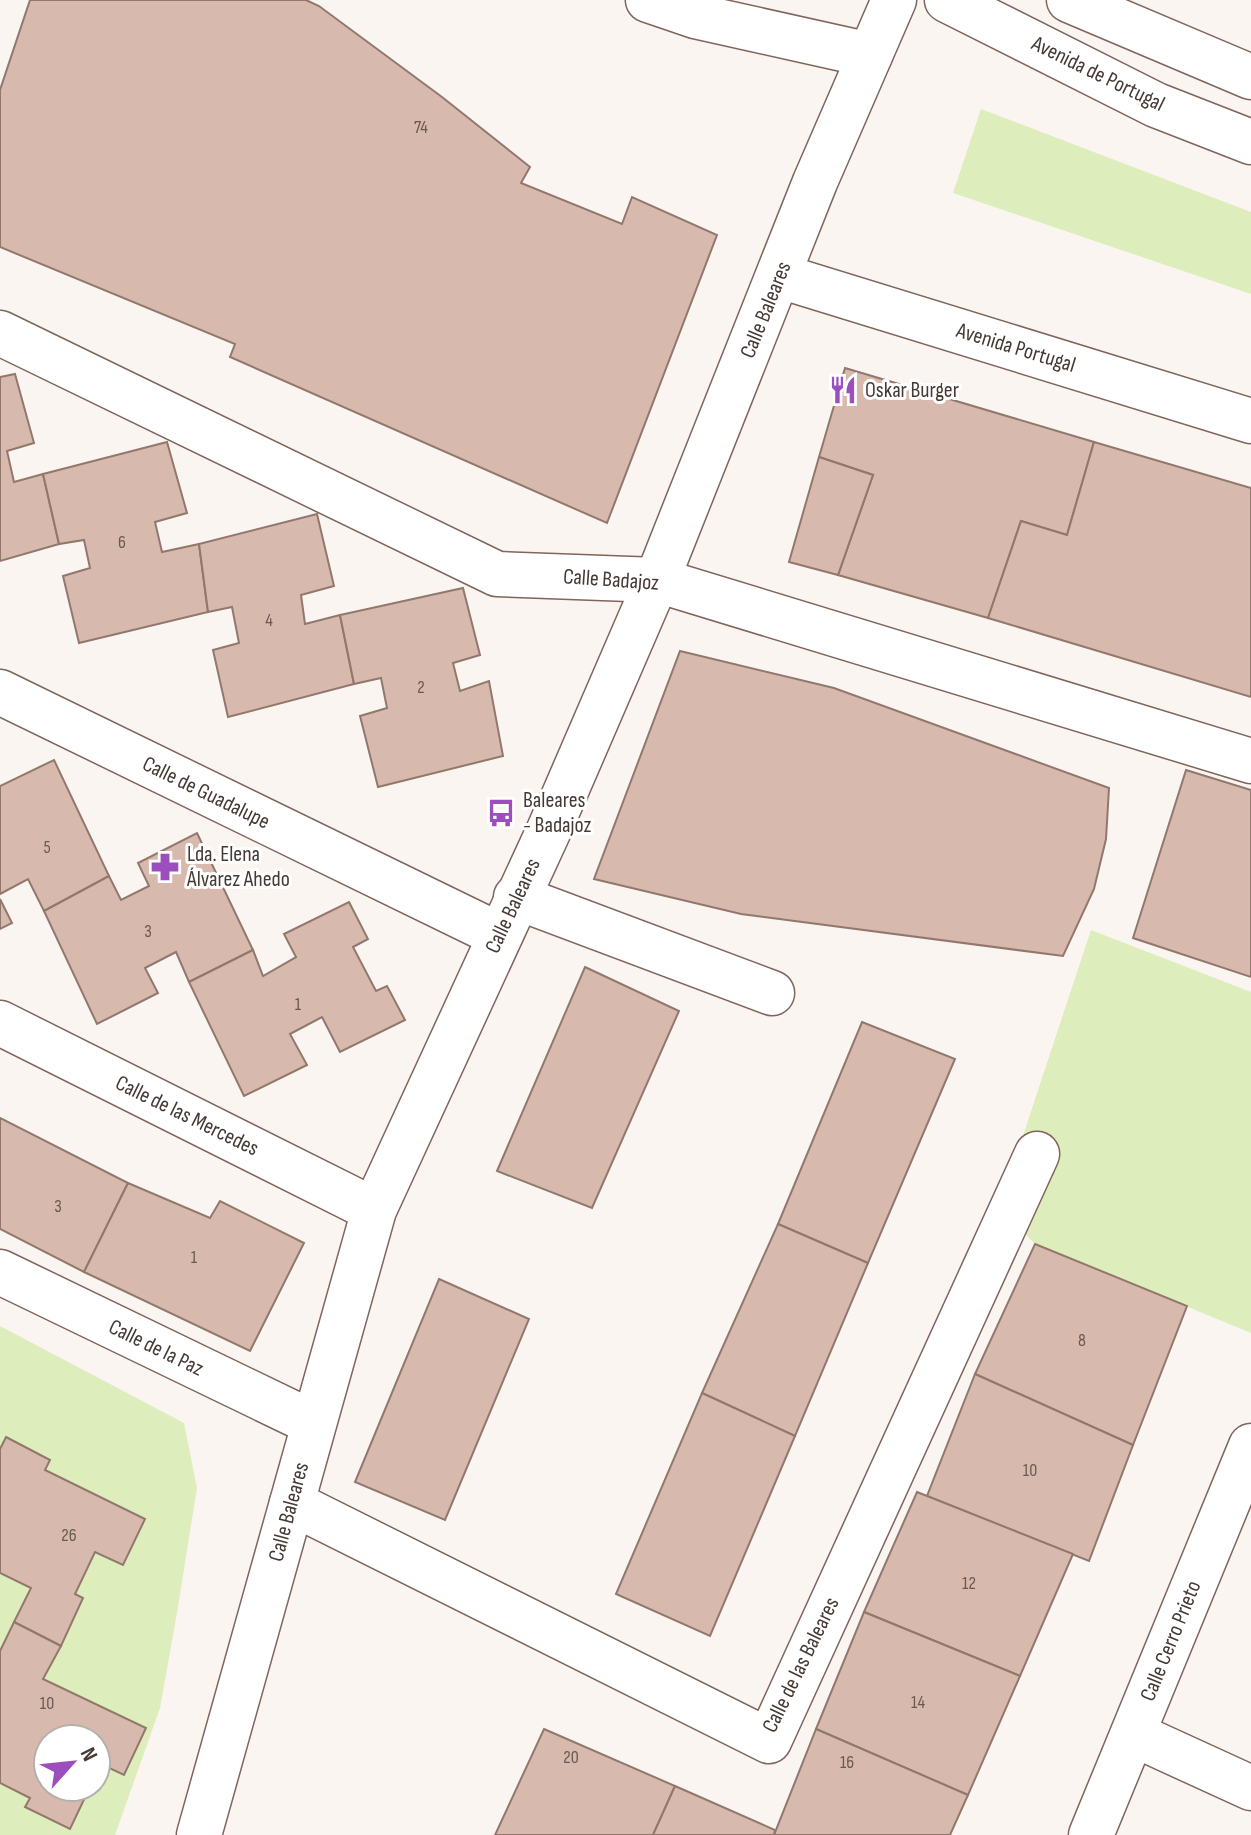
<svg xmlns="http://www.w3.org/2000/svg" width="1251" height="1835" font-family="'Sofia Sans Condensed',sans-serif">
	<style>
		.green { fill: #deedbc; fill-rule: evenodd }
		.building { fill: #d7b9ad; stroke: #92786c; stroke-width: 2 }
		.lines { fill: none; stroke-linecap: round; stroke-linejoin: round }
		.minor-casing { stroke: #7f655b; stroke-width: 47 }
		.major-casing { stroke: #7f655b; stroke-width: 47 }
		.minor { stroke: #fff; stroke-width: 44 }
		.major { stroke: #fff; stroke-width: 44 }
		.labels { text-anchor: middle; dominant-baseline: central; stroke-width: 6; stroke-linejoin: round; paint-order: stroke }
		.number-label { font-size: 18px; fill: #6a5952 }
		.street-label { font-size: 22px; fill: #453934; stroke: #fff }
		.poi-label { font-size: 22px; fill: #453934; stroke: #fff; text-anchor: start }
	</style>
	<rect width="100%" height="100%" fill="#fbf5f2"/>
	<g class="green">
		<path d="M981,109L1251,212V294L953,193Z"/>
		<path d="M1091,930L1251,992V1333L1035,1244L999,1208Z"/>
		<path d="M0,1326L184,1423L197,1488L177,1613L160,1708L115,1835H0ZM48,1739H96V1787H48Z"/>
	</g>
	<g class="building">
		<path d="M30,0H306L319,6L442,97L530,167L521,183L622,224L632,197L717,235L607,523L230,357L235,344L0,247V90Z"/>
		<path d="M845,368L1094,442L1067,535L1021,521L988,618L838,575L873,475L819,457Z"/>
		<path d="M15,374L34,443L7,451L14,482L43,474L59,544L0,561V377Z"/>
		<path d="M167,442L187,513L155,522L162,552L199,544L208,612L79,643L63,576L90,568L84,540L59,544L43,474Z"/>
		<path d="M1094,442L1251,488V697L988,618L1021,521L1067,535Z"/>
		<path d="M819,457L873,475L838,575L789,562Z"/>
		<path d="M317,514L334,586L301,595L305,624L340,615L354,684L228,717L213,650L239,643L232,607L208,612L199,544Z"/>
		<path d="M463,588L480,655L453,663L460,691L489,681L503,756L378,787L360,716L387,708L381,678L354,684L340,615Z"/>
		<path d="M680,651L834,688L1109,788L1106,839L1094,889L1063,956L741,914L594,879Z"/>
		<path d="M54,760L109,876L44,911L28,879L0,894V786Z"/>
		<path d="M1186,770L1251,790V977L1133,938Z"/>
		<path d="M197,833L253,950L189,982L176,952L145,968L158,993L97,1024L44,911L109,876L121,900L149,886L138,863Z"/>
		<path d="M0,899L12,923L0,929Z"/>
		<path d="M349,902L368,939L353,947L376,991L387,986L405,1020L340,1052L322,1017L290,1034L307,1065L244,1096L189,982L253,950L263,976L296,957L284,934Z"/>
		<path d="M585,967L679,1011L592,1208L497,1171Z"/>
		<path d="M862,1022L955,1059L868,1263L778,1224Z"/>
		<path d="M0,1118L128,1183L84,1272L0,1229Z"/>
		<path d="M128,1183L210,1218L220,1201L304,1243L250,1351L84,1272Z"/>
		<path d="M778,1224L868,1263L795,1436L702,1393Z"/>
		<path d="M1035,1244L1187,1306L1133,1445L975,1374Z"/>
		<path d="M439,1279L529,1319L445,1520L355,1482Z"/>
		<path d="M975,1374L1133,1445L1089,1561L927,1496Z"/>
		<path d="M702,1393L795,1436L710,1636L616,1594Z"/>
		<path d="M6,1437L50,1460L45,1470L145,1519L123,1565L95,1552L75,1594L83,1598L61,1646L14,1622L31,1588L0,1573V1449Z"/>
		<path d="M917,1492L1073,1554L1020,1676L864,1612Z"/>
		<path d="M864,1612L1020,1676L968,1795L816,1729Z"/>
		<path d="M14,1622L61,1646L43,1679L146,1728L124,1775L101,1764L96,1776V1739H48V1787H90L70,1829L25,1807L30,1798L0,1783V1651Z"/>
		<path d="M544,1729L675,1786L653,1835H495Z"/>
		<path d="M816,1729L968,1795L950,1835H774Z"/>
		<path d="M675,1786L775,1830L774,1835H653Z"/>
	</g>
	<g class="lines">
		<defs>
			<g id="minor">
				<path d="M648,0L695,16L870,55"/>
				<path d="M780,276L1251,421"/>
				<path d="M0,333L497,574L657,580L1251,761"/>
				<path d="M0,692L499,935"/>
				<path d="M516,897L772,993"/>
				<path d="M0,1023L374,1210"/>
				<path d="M0,1272L313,1423"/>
				<path d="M292,1503L769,1741L1037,1154"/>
				<path d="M1133,1734L1251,1788"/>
				<path d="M199,1835L374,1210L549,830L657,580L815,182L894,0"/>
				<path d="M1091,1835L1251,1446"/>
			</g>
			<g id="major">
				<path d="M947,0L1156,105L1251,142"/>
				<path d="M1069,0L1251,77"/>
			</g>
		</defs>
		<use href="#minor" class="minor-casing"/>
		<use href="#major" class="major-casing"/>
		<use href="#minor" class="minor"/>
		<use href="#major" class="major"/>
	</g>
	<defs>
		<symbol id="restaurant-bare" viewBox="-9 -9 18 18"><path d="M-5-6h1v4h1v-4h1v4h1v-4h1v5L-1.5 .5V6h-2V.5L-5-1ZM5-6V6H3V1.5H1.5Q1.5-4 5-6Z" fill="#9c4ebf" stroke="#fff" stroke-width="2.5" paint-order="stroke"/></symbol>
		<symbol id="bus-bare" viewBox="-9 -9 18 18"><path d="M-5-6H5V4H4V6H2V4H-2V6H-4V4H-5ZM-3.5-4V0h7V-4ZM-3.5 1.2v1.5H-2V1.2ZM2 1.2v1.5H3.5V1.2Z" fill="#9c4ebf" stroke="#fff" stroke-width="2.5" paint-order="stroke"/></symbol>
		<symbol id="pharmacy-bare" viewBox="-9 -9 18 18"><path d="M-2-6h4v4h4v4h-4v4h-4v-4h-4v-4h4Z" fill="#9c4ebf" stroke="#fff" stroke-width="2.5" paint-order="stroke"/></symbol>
	</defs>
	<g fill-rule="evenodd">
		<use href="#restaurant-bare" x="823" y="370" width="40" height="40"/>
		<use href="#bus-bare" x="481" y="793" width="40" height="40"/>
		<use href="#pharmacy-bare" x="145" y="847" width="40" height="40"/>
	</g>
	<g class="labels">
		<g class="number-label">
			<text x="421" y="127">74</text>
			<text x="122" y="542">6</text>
			<text x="269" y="620">4</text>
			<text x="421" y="687">2</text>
			<text x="47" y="847">5</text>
			<text x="148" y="931">3</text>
			<text x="298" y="1004">1</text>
			<text x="58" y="1206">3</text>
			<text x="194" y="1257">1</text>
			<text x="1082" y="1340">8</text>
			<text x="1030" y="1470">10</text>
			<text x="69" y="1535">26</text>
			<text x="969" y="1583">12</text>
			<text x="918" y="1702">14</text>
			<text x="47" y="1703">10</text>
			<text x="571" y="1757">20</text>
			<text x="847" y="1762">16</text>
		</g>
		<g class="street-label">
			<text transform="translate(1098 74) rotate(26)">Avenida de Portugal</text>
			<text transform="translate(766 310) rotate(-68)">Calle Baleares</text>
			<text transform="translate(1016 348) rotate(17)">Avenida Portugal</text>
			<text transform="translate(611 580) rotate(4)">Calle Badajoz</text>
			<text transform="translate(206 793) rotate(26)">Calle de Guadalupe</text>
			<text transform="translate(513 906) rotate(-65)">Calle Baleares</text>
			<text transform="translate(187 1116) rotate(26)">Calle de las Mercedes</text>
			<text transform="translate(156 1348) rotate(26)">Calle de la Paz</text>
			<text transform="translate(289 1512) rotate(-75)">Calle Baleares</text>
			<text transform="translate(1171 1641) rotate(-68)">Calle Cerro Prieto</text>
			<text transform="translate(801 1665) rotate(-64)">Calle de las Baleares</text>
		</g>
		<g class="poi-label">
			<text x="865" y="390">Oskar Burger</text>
			<text x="523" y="800">Baleares<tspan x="523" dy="25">- Badajoz</tspan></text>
			<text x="187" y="854">Lda. Elena<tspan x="187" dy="25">Álvarez Ahedo</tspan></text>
		</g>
	</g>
	<g transform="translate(72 1763) rotate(63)"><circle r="38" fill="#ffffff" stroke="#b5b0ae" stroke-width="2"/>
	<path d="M0-6L14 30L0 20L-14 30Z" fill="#9c4ebf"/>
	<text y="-12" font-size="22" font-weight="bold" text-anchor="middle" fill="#453934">N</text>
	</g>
</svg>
